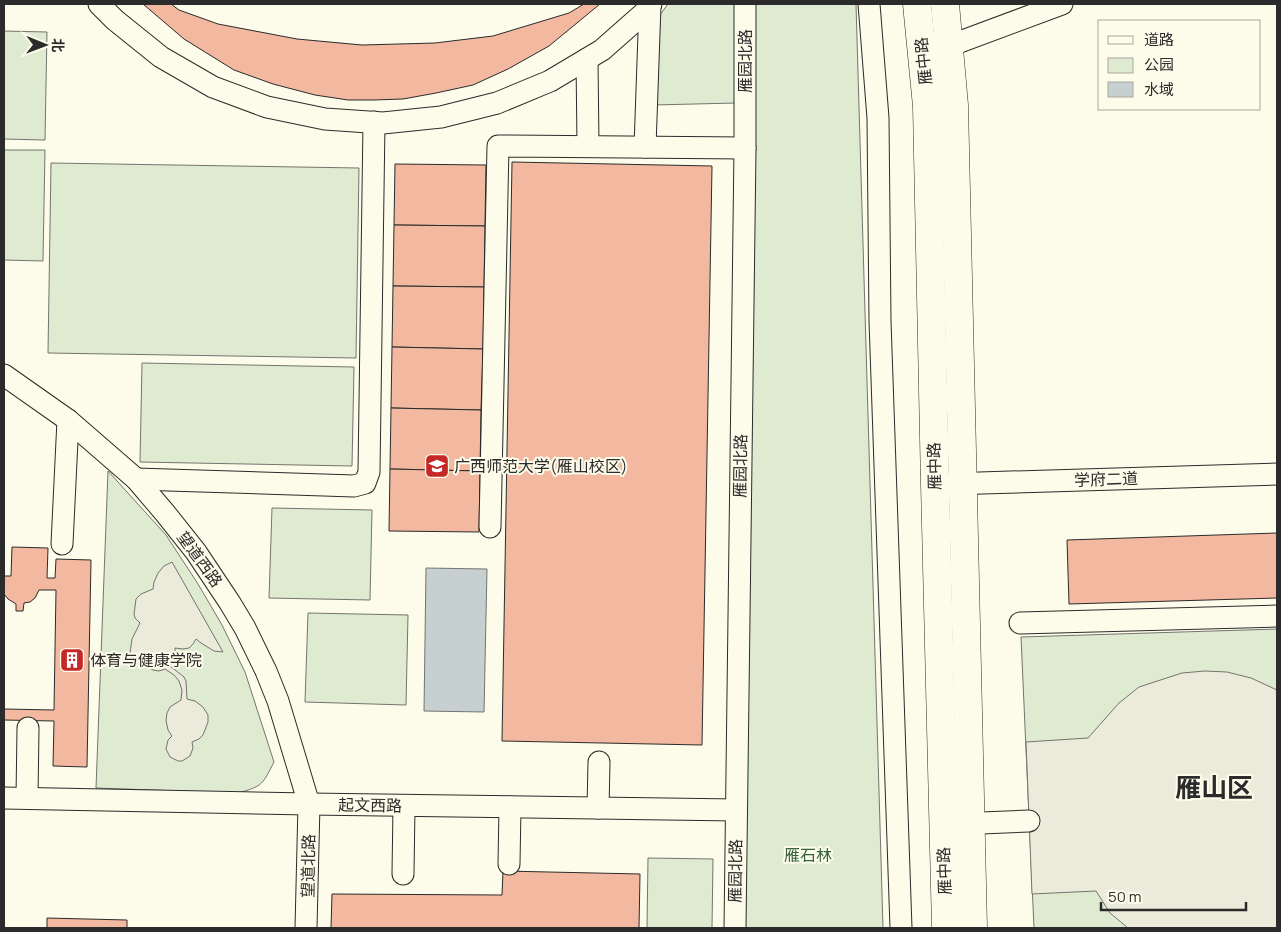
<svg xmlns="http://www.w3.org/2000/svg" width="1281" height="932" font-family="Manrope,'Noto Sans SC',sans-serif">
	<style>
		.green { fill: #deebd1; stroke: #74746e }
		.parking { fill: #eceadb; stroke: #74746e }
		.water { fill: #c7d0d0; stroke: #74746e }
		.building { fill: #f2b8a0; stroke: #2b2b2b }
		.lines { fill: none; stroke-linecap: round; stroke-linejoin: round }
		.minor-casing { stroke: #2b2b2b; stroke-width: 23 }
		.major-casing { stroke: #2b2b2b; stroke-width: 29 }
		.minor { stroke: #fdfbea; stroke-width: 21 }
		.major { stroke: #fdfbea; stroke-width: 28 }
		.labels { text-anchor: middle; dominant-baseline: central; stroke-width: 4; stroke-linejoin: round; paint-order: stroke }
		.street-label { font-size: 16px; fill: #2b2b2b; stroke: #fdfbea }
		.poi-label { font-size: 16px; fill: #2b2b2b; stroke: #fdfbea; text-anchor: start }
		.park-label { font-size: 16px; fill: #34623c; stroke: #fdfbea }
		.town-label { font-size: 26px; font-weight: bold; fill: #2b2b2b; stroke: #fdfbea }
	</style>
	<rect width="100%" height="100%" fill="#fdfbea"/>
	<g class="green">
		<path d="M668,4H737L736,103L653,105L657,19Z"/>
		<path d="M745,4H856L883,928H735Z"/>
		<path d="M4,31L47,32L45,140L4,139Z"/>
		<path d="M4,150H45L43,261L4,260Z"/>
		<path d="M51,163L359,168L356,358L48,353Z"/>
		<path d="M142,363L354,367L352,466L140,462Z"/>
		<path d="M108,471L166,535L198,584L222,625L245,672L274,762C262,785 263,786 238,793L96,788Z"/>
		<path d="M272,508L372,510L370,600L269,598Z"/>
		<path d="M308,613L408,615L406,705L305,702Z"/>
		<path d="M1277,629V928H1034L1021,637Z"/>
		<path d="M648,858L713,859L712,928H647Z"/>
	</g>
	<g class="parking">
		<path d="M172,562L223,652L214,651L201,643L196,639L193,644L189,648L183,649L175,648V656L170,666L184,677L186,681L187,699L195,701L203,707L208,715V722L203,735L199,739L192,742L193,748L190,756L182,761H178L170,757L166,749L168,740L172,736L168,730L166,720L167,713L170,707L181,700L182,690L179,681L174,675L165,669L159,671L153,670L146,666L138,664L132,659L130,653L132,639L140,623L135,618L134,614L136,599L141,594L153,589L154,582L158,573L164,566Z"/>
		<path d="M1205,671L1227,672L1251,678L1277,690V928H1128L1110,913L1096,891L1032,894L1026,742L1088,738L1119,703L1139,687L1182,673Z"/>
	</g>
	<path class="water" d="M426,568L487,569L484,712L424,711Z"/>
	<g class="building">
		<path d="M143,4H171L179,10L218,24L297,39L362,45L435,43L493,36L569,13L584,4H600L549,46L508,69L473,85L436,93L403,99L374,100H348L315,95L273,84L234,70L184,39Z"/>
		<path d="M512,162L712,166L702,745L502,741Z"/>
		<path d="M395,164L486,165L485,226L394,225Z"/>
		<path d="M394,225L485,226L484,287L393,286Z"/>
		<path d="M393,286L484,287L483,349L392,347Z"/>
		<path d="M392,347L483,349L481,410L391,408Z"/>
		<path d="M391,408L481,410L480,471L390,469Z"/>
		<path d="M390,469L480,471L479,532L389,531Z"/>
		<path d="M1277,533V598L1069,604L1067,540Z"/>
		<path d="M12,547L48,548L47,578H55L56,559L91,560L87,767L53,766L54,721L4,720V709L54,710L56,590H39L35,598L30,602L24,603L23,611H16V604L8,599L4,594V576H11Z"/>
		<path d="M503,871L640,874L639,928H331L332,894L502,895Z"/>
		<path d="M47,918L127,920V928H47Z"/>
	</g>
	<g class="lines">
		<defs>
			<g id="minor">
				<path d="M99,4L115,20L161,57L213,87L267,107L325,119L383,123L441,117L497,103L550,81L602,50L644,13L651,4"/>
				<path d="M869,4L878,118L880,321L901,928"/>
				<path d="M934,49L949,46L1062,4"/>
				<path d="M587,59L588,146"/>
				<path d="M645,147L650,5"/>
				<path d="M4,375L68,420L136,479L165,513L196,552L230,603L245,628L266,671L278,701L309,804L306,928"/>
				<path d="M136,479L354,486L365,483L369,472L374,122"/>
				<path d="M948,484L1277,474"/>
				<path d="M490,527L498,146L745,148"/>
				<path d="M62,544L68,420"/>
				<path d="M1020,623L1277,616"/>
				<path d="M4,798L309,804L736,810"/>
				<path d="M27,798L28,728"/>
				<path d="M598,808L599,762"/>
				<path d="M957,824L1029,821"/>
				<path d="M509,864L510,807"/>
				<path d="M403,874L404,806"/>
				<path d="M735,928L745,148V4"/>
			</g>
			<g id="major">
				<path d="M917,4L927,106L935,484L946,928"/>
				<path d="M945,4L954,105L973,928"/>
			</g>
		</defs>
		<use href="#minor" class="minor-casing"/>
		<use href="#major" class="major-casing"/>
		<use href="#minor" class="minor"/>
		<use href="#major" class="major"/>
	</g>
	<defs>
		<symbol id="university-square" viewBox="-11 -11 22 22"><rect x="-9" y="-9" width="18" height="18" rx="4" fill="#c62828" stroke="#fdfbea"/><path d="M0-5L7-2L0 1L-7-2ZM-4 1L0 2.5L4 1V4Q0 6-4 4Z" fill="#fff"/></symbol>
		<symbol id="building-square" viewBox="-11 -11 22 22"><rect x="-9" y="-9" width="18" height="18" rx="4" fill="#c62828" stroke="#fdfbea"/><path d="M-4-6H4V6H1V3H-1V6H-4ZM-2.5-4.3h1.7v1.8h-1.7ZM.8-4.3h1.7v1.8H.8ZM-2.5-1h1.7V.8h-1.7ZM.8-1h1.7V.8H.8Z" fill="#fff"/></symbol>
	</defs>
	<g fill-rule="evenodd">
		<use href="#university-square" x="423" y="452" width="28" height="28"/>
		<use href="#building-square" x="58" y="646" width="28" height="28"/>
	</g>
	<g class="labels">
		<g class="street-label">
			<text transform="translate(745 61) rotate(-90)">雁园北路</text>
			<text transform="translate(923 61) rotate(-96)">雁中路</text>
			<text transform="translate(740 466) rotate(-89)">雁园北路</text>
			<text transform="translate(934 466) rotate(-91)">雁中路</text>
			<text transform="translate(1106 479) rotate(-2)">学府二道</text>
			<text transform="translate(200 559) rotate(54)">望道西路</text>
			<text transform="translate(370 805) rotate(1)">起文西路</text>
			<text transform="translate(308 866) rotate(-89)">望道北路</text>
			<text transform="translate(735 871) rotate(-89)">雁园北路</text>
			<text transform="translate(944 871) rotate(-92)">雁中路</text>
		</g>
		<g class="poi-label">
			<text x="454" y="466">广西师范大学(雁山校区)</text>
			<text x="90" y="660">体育与健康学院</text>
		</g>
		<g class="park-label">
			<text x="808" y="855">雁石林</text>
		</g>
		<g class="town-label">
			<text x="1214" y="787">雁山区</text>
		</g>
	</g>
	<rect width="1281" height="932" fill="none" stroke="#2b2b2b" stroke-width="10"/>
	<rect x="1098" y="20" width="162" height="90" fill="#fdfbea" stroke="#a9a89e"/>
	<rect x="1108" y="36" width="25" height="8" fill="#fdfbea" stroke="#a9a89e"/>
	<text x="1144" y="45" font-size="15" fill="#2b2b2b">道路</text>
	<rect x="1108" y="58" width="25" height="15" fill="#deebd1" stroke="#a9a89e"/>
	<text x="1144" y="70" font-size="15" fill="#2b2b2b">公园</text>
	<rect x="1108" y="82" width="25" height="15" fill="#c7d0d0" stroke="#a9a89e"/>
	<text x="1144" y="95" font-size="15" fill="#2b2b2b">水域</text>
	<g transform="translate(45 45) rotate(91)" stroke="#fdfbea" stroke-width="4" paint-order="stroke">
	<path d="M0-4L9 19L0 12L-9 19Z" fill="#2b2b2b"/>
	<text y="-8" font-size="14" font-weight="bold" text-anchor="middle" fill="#2b2b2b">北</text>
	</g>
	<path d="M1101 902v8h145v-8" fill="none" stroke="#2b2b2b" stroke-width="2.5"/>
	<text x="1108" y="902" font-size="15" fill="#2b2b2b" stroke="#fdfbea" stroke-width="4" paint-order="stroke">50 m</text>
</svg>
